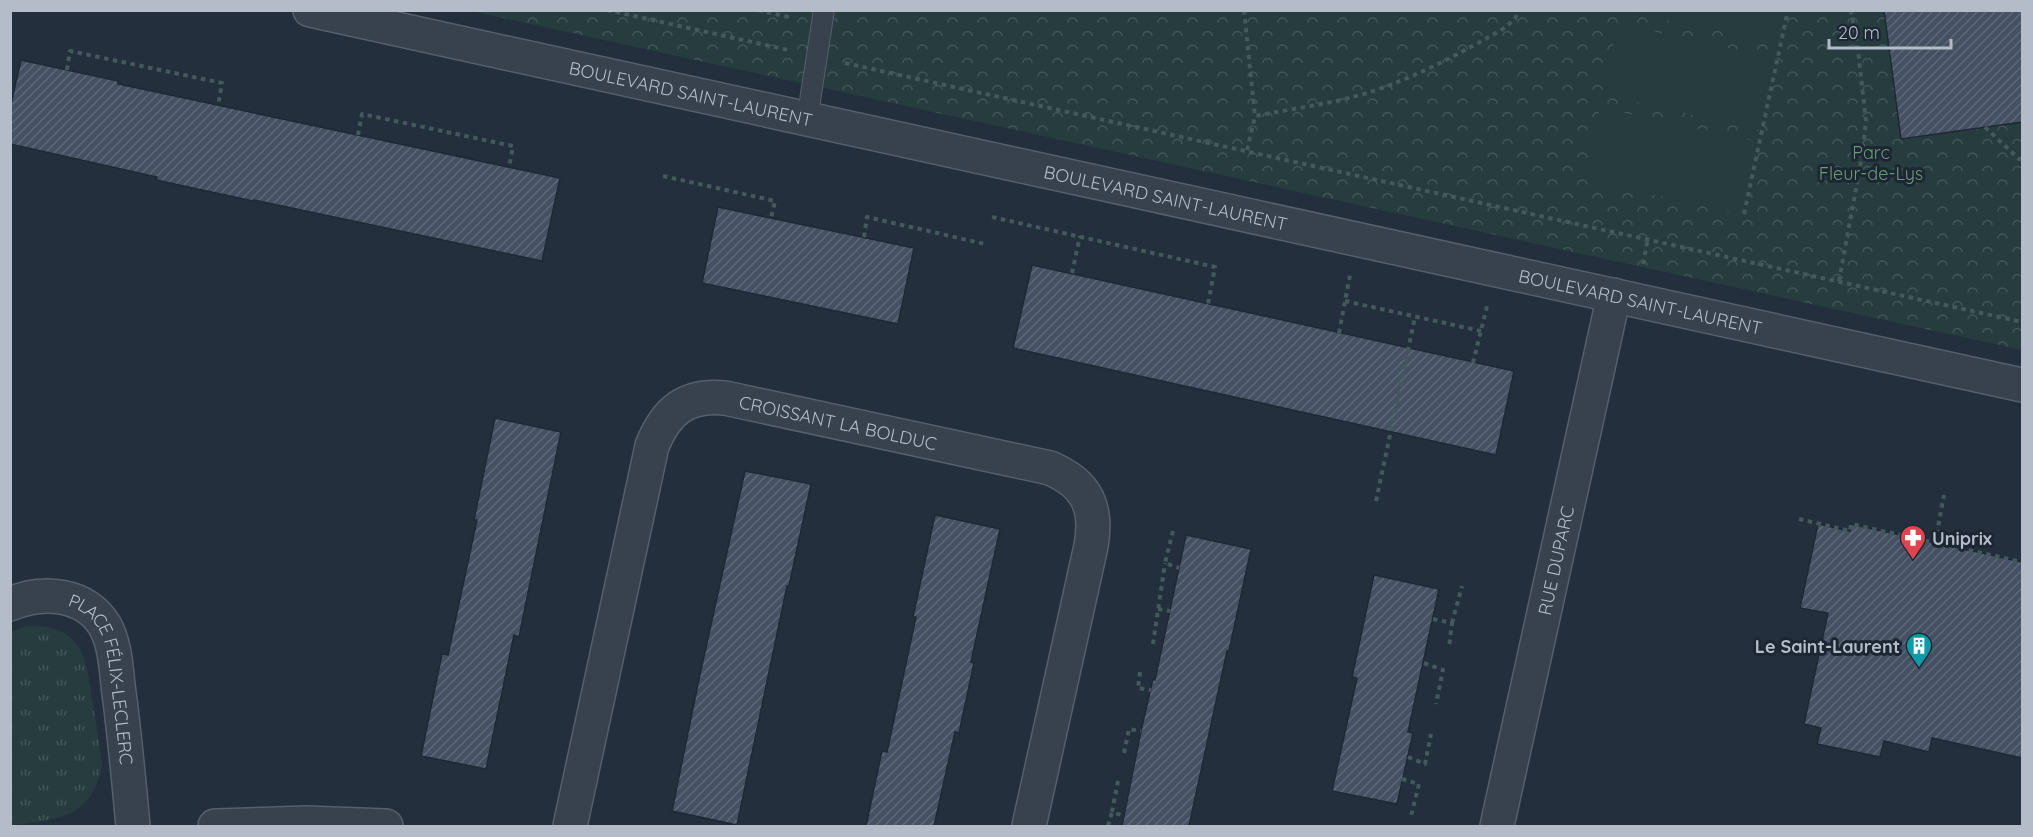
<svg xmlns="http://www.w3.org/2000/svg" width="2033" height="837" font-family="Quicksand,sans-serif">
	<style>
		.grass { fill: url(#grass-tufts) }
		.park { fill: url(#park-crowns) }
		.pitch { fill: #263c3f }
		.building { fill: url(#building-hatch); stroke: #1f2835; stroke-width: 1.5 }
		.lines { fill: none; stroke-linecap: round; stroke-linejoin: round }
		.service-casing { stroke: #565f6c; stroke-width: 22 }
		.minor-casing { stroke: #565f6c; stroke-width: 36 }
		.tertiary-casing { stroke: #565f6c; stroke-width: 36 }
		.path { stroke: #44595c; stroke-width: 4; stroke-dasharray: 4.5 4.5; stroke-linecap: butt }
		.service { stroke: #38414e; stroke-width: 20 }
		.minor { stroke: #38414e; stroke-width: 33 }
		.tertiary { stroke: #38414e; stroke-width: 33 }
		.labels { text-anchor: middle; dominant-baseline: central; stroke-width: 6; stroke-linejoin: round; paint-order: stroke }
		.street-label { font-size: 18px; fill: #b4bcc9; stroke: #1d2633 }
		.park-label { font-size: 18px; fill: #6b9a76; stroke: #1d2633 }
		.poi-label { font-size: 18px; font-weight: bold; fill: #b4bcc9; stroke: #1d2633; text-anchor: start }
	</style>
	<defs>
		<pattern id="grass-tufts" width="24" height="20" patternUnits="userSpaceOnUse" patternTransform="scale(1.5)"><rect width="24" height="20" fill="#263c3f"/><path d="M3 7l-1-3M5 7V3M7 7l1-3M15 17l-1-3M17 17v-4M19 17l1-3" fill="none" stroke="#435659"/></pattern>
		<pattern id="park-crowns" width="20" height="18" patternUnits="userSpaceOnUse" patternTransform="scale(1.5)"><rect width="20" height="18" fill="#263c3f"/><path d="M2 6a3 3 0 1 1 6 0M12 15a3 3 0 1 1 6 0" fill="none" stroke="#435659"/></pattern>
		<pattern id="building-hatch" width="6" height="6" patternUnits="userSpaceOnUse" patternTransform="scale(1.5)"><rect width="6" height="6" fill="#455162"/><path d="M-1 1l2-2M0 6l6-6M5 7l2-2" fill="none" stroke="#5d6877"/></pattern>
	</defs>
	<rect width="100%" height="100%" fill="#242f3e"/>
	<path class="grass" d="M27,626C81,625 86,654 92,699C96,721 99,743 102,765C91,820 58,819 11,825V632Z"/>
	<path class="park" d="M471,11H2022V350Z"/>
	<g class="pitch">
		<path d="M1623,11H1788L1781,44Z"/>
		<path d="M1618,24L1778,59L1762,130L1603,95Z"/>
		<path d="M1600,108L1759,142L1744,214L1584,180Z"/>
	</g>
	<g class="building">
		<path d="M1884,10H2022V122L1901,139Z"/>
		<path d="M21,60L118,81V84L560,178L542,261L254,200L253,201L156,180L157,177L10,144V108Z"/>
		<path d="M718,207L914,248L898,324L702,283Z"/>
		<path d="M1032,265L1514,371L1496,455L1013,348Z"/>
		<path d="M495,418L561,432L519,637L514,635L486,769L421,756L442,654L448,655L477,520H474Z"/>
		<path d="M745,471L811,484L789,586H787L737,825L672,811L699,679Z"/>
		<path d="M935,515L1000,529L971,662L974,663L959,733L955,732L934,826H866L882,751L887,752L916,617H913Z"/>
		<path d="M1818,524L1850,531L1851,524L2022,562V758L1932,738L1929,752L1884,741L1880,757L1817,744L1821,728L1804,724L1828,613L1800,608Z"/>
		<path d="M1186,535L1251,549L1229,651H1227L1189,826H1122L1141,731L1153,679L1155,680Z"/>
		<path d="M1374,575L1439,589L1408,732L1413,733L1397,804L1332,791L1357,678L1352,677Z"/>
	</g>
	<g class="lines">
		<defs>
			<path id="service" d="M807,120L824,10"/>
			<g id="minor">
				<path id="s1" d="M10,604C43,590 85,593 105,626C116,646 116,671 119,693C125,738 129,782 133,826"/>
				<path d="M215,826L306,823L386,826"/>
				<path id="s2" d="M570,826L652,446C666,411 686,394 725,398L1050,468C1087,484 1098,507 1091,546L1029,826"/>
				<path id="s3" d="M1497,826L1614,295"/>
			</g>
			<g id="tertiary">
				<path id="s4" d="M310,10L2022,385"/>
			</g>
		</defs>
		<use href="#service" class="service-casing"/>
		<use href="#minor" class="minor-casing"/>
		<use href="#tertiary" class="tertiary-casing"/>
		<g class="path">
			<path d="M607,10L788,50"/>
			<path d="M758,10L793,18"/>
			<path d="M1244,10L1255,116C1291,109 1329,104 1364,94C1413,79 1459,54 1503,29L1515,19L1519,10"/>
			<path d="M845,63L2022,322"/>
			<path d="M67,70L70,51L222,83L218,106"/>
			<path d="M1985,127L2019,159H2022"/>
			<path d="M358,135L362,114L513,146L509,167"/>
			<path d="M1247,150L1255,116"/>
			<path d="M663,176L775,201L771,218"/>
			<path d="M1744,214L1788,10"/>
			<path d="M992,217L1215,267L1208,304"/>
			<path d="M864,237L867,217L985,244"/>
			<path d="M1643,264L1648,238"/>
			<path d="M1072,273L1080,236"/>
			<path d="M1839,281L1862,156L1866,121L1858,50L1851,10"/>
			<path d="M1345,301L1481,331"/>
			<path d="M1339,333L1350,275"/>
			<path d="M1473,363L1487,306"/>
			<path d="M1376,501L1415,317"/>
			<path d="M1799,519L1850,531L1851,524L2022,562"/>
			<path d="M1173,531L1165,563L1179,568"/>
			<path d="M1935,543L1944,495"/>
			<path d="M1158,609L1170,611"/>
			<path d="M1433,619L1452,623L1449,647"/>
			<path d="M1452,623L1462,586"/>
			<path d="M1153,644L1165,563"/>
			<path d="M1424,663L1443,670L1436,704"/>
			<path d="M1140,672L1138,688L1151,690"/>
			<path d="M1124,753L1129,729L1141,731"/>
			<path d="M1408,757L1425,764L1431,734"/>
			<path d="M1402,779L1419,784L1411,816"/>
			<path d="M1118,781L1112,812L1124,816"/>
			<path d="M1108,826L1112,812"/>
		</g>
		<use href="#service" class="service"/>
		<use href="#minor" class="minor"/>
		<use href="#tertiary" class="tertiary"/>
	</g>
	<defs>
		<symbol id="pharmacy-pin" viewBox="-11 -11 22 30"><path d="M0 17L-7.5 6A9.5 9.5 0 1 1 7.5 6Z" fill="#e0444e" stroke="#1d2633"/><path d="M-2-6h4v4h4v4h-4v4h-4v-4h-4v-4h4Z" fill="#fff"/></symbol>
		<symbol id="building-pin" viewBox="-11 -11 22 30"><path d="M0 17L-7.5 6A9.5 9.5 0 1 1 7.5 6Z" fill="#0f9aa8" stroke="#1d2633"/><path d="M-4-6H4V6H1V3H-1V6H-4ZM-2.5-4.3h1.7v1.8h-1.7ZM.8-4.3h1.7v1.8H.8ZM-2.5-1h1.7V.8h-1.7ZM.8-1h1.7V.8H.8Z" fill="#fff"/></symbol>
	</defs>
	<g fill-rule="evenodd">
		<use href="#pharmacy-pin" x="1898" y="523" width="30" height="40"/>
		<use href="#building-pin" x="1904" y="631" width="30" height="40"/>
	</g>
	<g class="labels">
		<g class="street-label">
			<text stroke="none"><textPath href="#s4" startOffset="390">BOULEVARD SAINT-LAURENT</textPath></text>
			<text stroke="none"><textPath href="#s4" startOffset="876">BOULEVARD SAINT-LAURENT</textPath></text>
			<text stroke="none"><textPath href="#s4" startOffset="1362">BOULEVARD SAINT-LAURENT</textPath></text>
			<text stroke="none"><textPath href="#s2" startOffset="600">CROISSANT LA BOLDUC</textPath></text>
			<text stroke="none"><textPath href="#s3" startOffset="272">RUE DUPARC</textPath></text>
			<text stroke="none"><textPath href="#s1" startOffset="154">PLACE FÉLIX-LECLERC</textPath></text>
		</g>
		<g class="park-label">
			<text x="1871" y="152">Parc<tspan x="1871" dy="21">Fleur-de-Lys</tspan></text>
		</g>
		<g class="poi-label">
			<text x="1932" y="538">Uniprix</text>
			<text x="1900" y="646" text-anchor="end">Le Saint-Laurent</text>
		</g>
	</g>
	<rect width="2033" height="837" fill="none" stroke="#b4bcc9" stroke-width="24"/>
	<path d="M1829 39v9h122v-9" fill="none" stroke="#b4bcc9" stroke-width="3"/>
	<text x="1838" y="39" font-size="18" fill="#b4bcc9" stroke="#1d2633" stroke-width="4.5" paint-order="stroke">20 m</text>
</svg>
